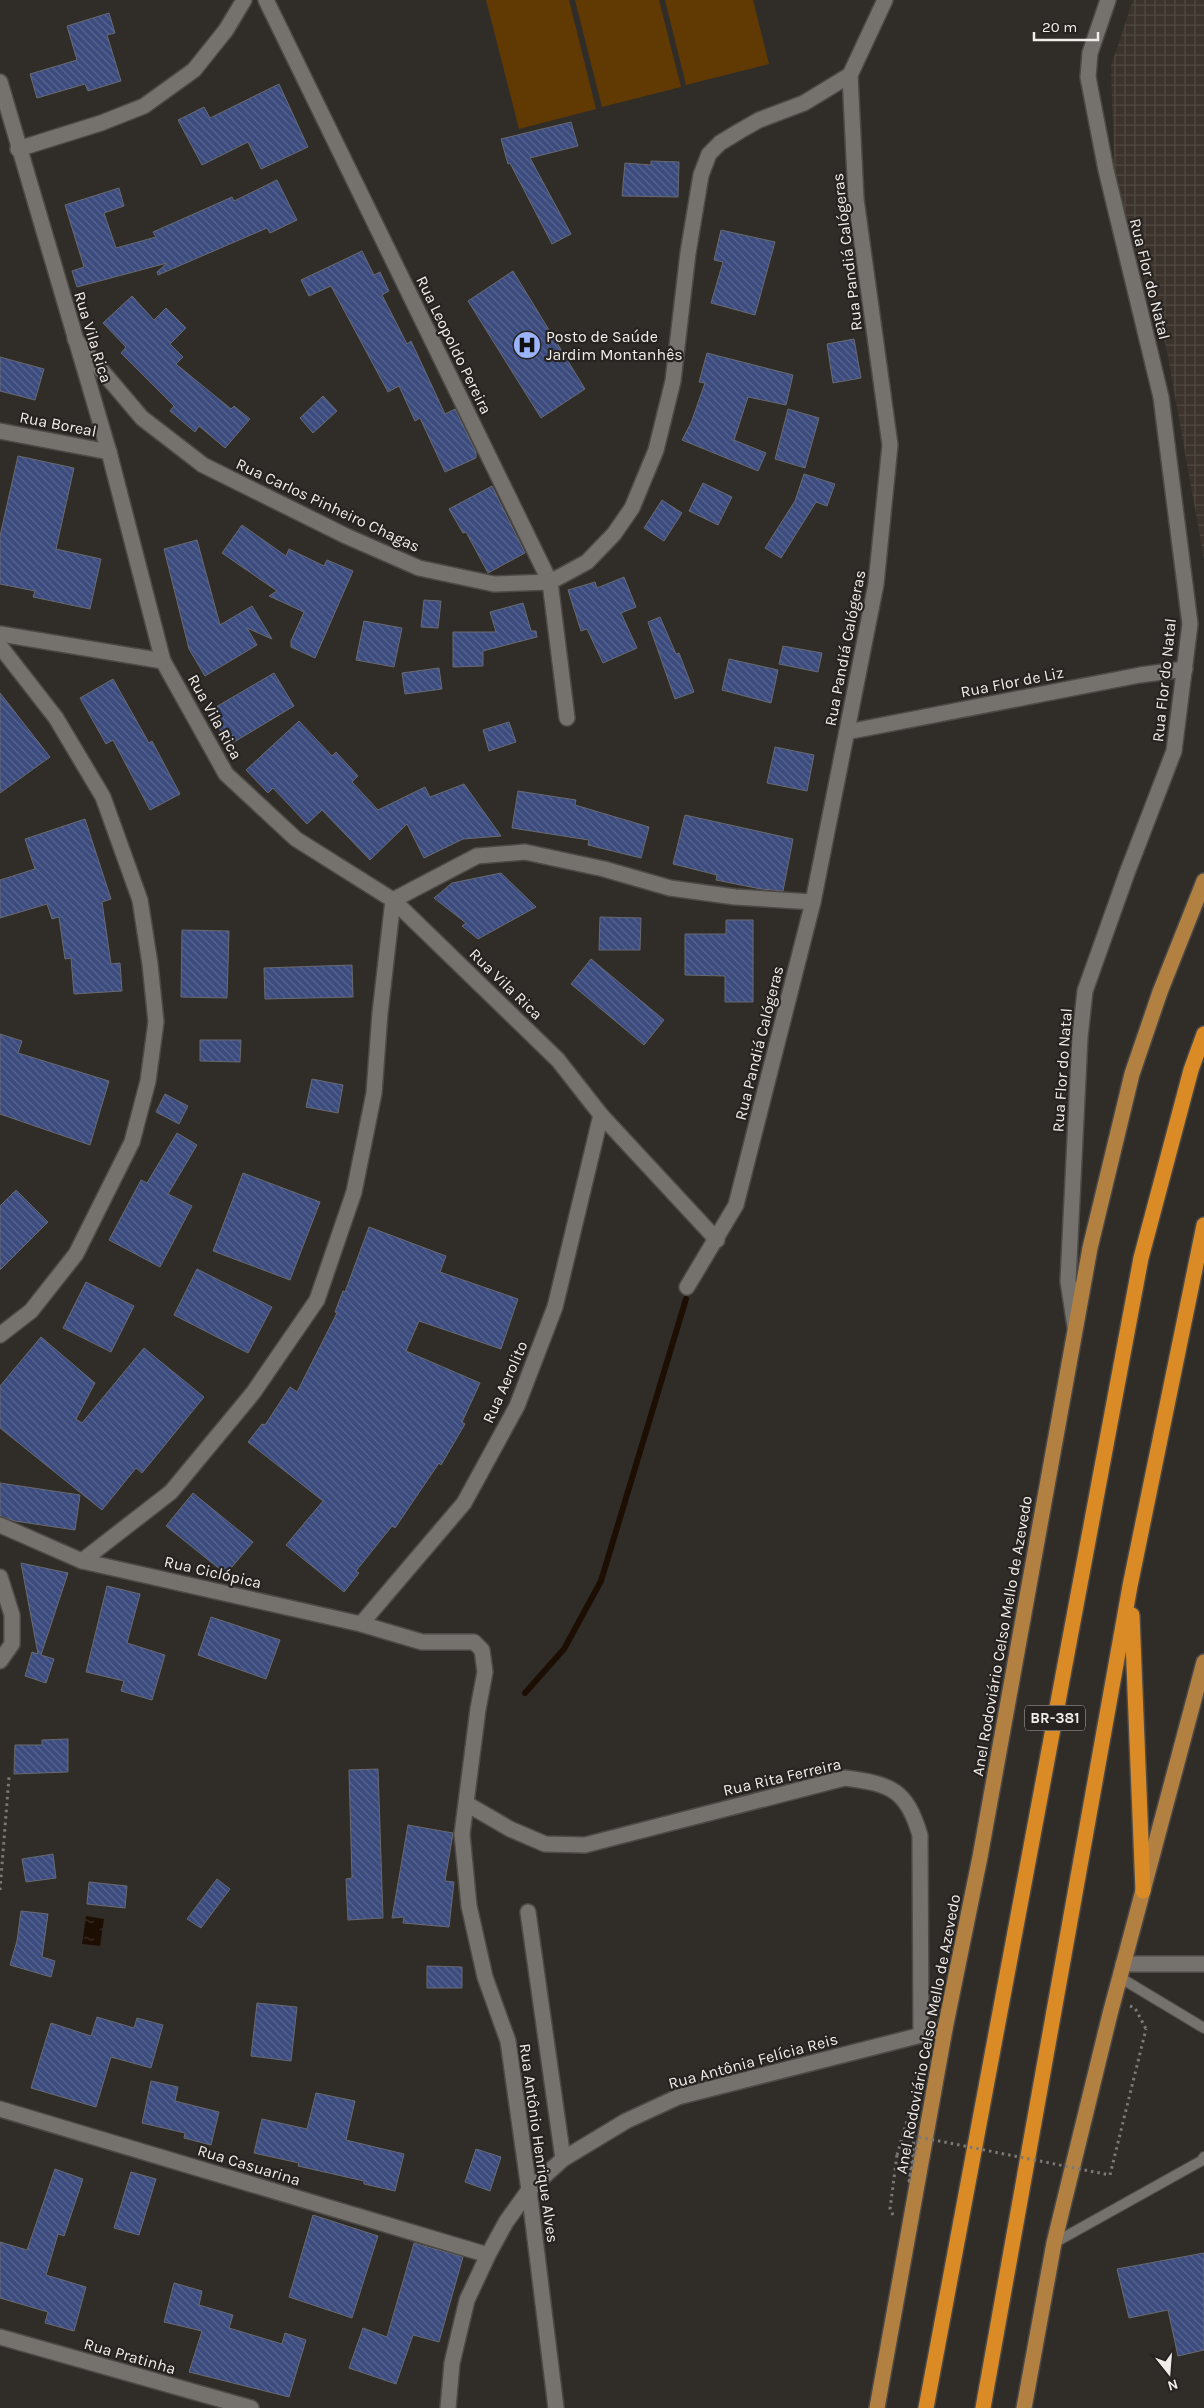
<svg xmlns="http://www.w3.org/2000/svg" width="1204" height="2408" font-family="Karla,sans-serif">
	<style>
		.industrial { fill: url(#industrial-grid) }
		.pitch { fill: #613902 }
		.water { fill: url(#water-ripples) }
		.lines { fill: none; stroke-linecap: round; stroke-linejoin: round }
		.stream { stroke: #1c0e02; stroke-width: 6 }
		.building { fill: url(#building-back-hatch); stroke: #686a6f }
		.service-casing { stroke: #4c4946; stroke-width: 12 }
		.minor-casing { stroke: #4c4946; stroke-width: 18 }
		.tertiary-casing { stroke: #4c4946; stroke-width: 18 }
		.primary-casing { stroke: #4c4946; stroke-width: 18 }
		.motorway-casing { stroke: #4c4946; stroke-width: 18 }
		.path { stroke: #7b7875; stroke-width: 3; stroke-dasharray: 2.5 4; stroke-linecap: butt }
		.service { stroke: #75716c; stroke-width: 10 }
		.minor { stroke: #75716c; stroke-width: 15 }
		.tertiary { stroke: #75716c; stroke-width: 15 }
		.primary { stroke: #b28142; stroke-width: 15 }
		.motorway { stroke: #da8b26; stroke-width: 15 }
		.path-bridge { stroke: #7b7875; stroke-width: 3; stroke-dasharray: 2.5 4; stroke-linecap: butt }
		.labels { text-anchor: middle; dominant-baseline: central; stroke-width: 4.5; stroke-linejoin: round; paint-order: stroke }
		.shield { fill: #262320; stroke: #b3b0ae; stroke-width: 1 }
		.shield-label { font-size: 15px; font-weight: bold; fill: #f0edeb }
		.street-label { font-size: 16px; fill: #f0edeb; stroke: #262320 }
		.poi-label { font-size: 16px; fill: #f0edeb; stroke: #262320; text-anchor: start }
	</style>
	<defs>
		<pattern id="industrial-grid" width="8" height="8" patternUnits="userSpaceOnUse" patternTransform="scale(1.25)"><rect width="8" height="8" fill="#3c342c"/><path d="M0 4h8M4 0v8" fill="none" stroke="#4f4840"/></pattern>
		<pattern id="water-ripples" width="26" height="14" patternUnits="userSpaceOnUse" patternTransform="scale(1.25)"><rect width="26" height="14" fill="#1c0e02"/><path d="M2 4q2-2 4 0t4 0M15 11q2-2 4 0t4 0" fill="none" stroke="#3d3127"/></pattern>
		<pattern id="building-back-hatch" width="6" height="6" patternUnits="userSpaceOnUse" patternTransform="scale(1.25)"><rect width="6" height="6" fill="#3c4b7e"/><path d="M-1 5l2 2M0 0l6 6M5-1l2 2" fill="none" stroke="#586590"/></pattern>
	</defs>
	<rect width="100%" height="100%" fill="#302d29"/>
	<path class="industrial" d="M1133,0H1204V559L1166,346L1115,186L1111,66Z"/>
	<g class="pitch">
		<path d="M486,0H569L596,109L519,129Z"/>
		<path d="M575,0H659L681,87L602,107Z"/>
		<path d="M665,0H753L769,64L686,85Z"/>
	</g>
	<path class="water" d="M86,1916L104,1919L100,1946L82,1944Z"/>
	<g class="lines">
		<path class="stream" d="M525,1693L564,1649L601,1581L686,1299"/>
	</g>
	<g class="building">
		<path d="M109,13L115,33L107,35L121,81L88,91L85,84L37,98L30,74L77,60L67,26Z"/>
		<path d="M279,84L308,147L261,169L248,142L202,165L178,120L204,107L210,118Z"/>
		<path d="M571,122L578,146L530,158L571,234L552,244L510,163L508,164L501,139Z"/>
		<path d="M651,161L679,162L678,197L622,196L625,163L651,165Z"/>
		<path d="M277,180L297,220L270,233L267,228L158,275L157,272L167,263L77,287L72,271L84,267L65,205L119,188L124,206L104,213L116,248L156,237L153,232L232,197L234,201Z"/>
		<path d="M721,230L775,242L755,315L711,303L723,262L714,260Z"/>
		<path d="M362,251L374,275L380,272L389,291L382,295L407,344L411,341L445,414L455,409L476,452V458L445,472L420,418L415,421L399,386L388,392L331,286L309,296L301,280Z"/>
		<path d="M513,271L585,389L541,418L468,301Z"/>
		<path d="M132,296L154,320L166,308L186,328L170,344L183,357L176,364L231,409L234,406L250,419L225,448L199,426L195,432L170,411L174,406L121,353L126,347L103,323Z"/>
		<path d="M854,339L861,378L833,383L827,344Z"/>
		<path d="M707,353L793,375L786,405L748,397L734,440L766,453L758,471L682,440L691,423L705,383L699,382Z"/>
		<path d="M0,357L44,369L35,400L0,391Z"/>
		<path d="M323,396L337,411L313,433L300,418Z"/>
		<path d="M788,409L819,418L805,468L775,459Z"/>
		<path d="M18,456L74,468L56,549L101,559L90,609L33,597L35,591L0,584V536Z"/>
		<path d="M804,474L835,484L827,506L816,502L781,558L765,548L795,501Z"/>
		<path d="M703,483L732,497L718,525L689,511Z"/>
		<path d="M492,486L525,553L488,573L466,532L463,533L449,509Z"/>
		<path d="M662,500L682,513L664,541L644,528Z"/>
		<path d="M242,525L286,556L289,549L324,566L327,560L353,571L315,658L291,647V641L304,612L269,596L277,591L222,553Z"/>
		<path d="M197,540L220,625L252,606L272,639L247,628L257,645L205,676L189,649L164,549Z"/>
		<path d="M624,577L636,607L621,613L637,648L603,663L587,629L581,631L568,590L595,582L597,588Z"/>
		<path d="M424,600L441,601L438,628L421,627Z"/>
		<path d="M523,603L531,631H536L537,637L483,651V666L453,667V632H496L490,612Z"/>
		<path d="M660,617L676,654L679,653L694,692L675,699L648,622Z"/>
		<path d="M364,621L402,628L394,667L356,660Z"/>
		<path d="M783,646L822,653L818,672L779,664Z"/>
		<path d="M729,659L778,670L771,703L722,690Z"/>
		<path d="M439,668L442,689L405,694L402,673Z"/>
		<path d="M274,673L294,706L229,745L209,711Z"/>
		<path d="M113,679L149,743L152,741L180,794L150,810L113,740L106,744L80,698Z"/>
		<path d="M0,693L50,757L0,793Z"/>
		<path d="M299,721L332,756L336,752L358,776L352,782L378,810L425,787L430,797L464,784L501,836L463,839L424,858L407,824L370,860L322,810L307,824L273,788L268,793L246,770Z"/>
		<path d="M509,722L516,742L489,751L483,730Z"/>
		<path d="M775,747L814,755L807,791L767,783Z"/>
		<path d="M518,791L576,800L575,805L649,827L641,858L588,845L589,840L512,828Z"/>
		<path d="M685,815L793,839L783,891L761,889L716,880L717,875L673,864Z"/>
		<path d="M85,819L111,899L102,902L111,964L120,963L122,991L74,994L71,958L65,959L59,917L52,919L47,904L0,918V880L35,869L25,839Z"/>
		<path d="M501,873L536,907L478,939L462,926L466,923L434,898L452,883Z"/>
		<path d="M600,917L641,918L640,950H599Z"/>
		<path d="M726,920H753V1002H725V976L685,975V934H726Z"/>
		<path d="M182,930L229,931L227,998L181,997Z"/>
		<path d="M591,959L664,1020L644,1045L571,984Z"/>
		<path d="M352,965L353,997L265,999L264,968Z"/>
		<path d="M0,1034L22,1041L18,1053L109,1081L90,1145L0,1114Z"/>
		<path d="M200,1040H241L240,1062L200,1061Z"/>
		<path d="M312,1079L343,1085L338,1113L306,1107Z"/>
		<path d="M165,1094L188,1106L179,1124L156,1112Z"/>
		<path d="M177,1133L197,1145L168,1194L192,1206L160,1267L109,1240L141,1180L147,1183Z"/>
		<path d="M243,1173L320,1202L290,1280L213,1251Z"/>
		<path d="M16,1190L48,1222L0,1270V1206Z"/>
		<path d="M369,1227L446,1256L440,1272L518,1299L501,1349L419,1321L406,1351L480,1383L462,1422L465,1424L441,1465L439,1463L395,1528L392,1526L356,1571L359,1573L344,1592L286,1545L323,1501L248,1442L262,1424L265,1425L290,1387L297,1392L337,1313L335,1312L343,1291L345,1292Z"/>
		<path d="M197,1269L272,1307L248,1353L174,1315Z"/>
		<path d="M86,1282L134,1306L111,1352L63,1328Z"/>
		<path d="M41,1337L95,1383L76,1419L82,1423L144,1348L204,1397L142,1473L136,1468L102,1510L0,1428V1386Z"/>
		<path d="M0,1483L80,1495L75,1530L15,1521L0,1516Z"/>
		<path d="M193,1493L253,1542L226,1574L166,1526Z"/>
		<path d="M21,1563L68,1573L41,1655L54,1659L46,1683L25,1676L32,1652L38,1654Z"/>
		<path d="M107,1586L140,1594L127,1643L165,1655L152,1700L121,1691L124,1681L86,1672Z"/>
		<path d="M211,1617L280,1640L266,1679L198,1655Z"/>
		<path d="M68,1739V1772L14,1774L15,1745H42V1740Z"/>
		<path d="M378,1769L383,1918L348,1920L346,1879L352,1878L349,1770Z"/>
		<path d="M408,1825L453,1833L445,1881L454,1882L449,1927L403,1923L404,1917L392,1918Z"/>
		<path d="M53,1854L56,1878L26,1882L22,1859Z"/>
		<path d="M217,1879L230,1889L201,1928L187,1919Z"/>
		<path d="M89,1882L127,1886L125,1908L87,1904Z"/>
		<path d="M21,1911L48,1914L42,1957L55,1961L51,1977L10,1965L17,1941Z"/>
		<path d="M427,1966L462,1967V1988H427Z"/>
		<path d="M257,2003L297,2007L291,2061L251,2056Z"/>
		<path d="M97,2017L134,2028L137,2018L163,2025L151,2068L111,2057L96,2107L31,2088L51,2023L91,2036Z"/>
		<path d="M151,2081L178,2087L175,2101L219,2112L211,2145L184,2138L185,2133L142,2123Z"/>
		<path d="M316,2093L355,2101L346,2140L404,2154L395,2191L364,2184V2181L298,2166L299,2163L254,2153L262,2119L307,2129Z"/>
		<path d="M476,2149L501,2157L490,2191L465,2182Z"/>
		<path d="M55,2169L83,2179L64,2236L58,2234L46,2275L86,2287L74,2331L45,2323L48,2312L0,2298V2242L27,2250Z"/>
		<path d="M131,2172L156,2179L139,2235L114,2228Z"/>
		<path d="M313,2215L378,2236L352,2318L289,2297Z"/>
		<path d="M414,2243L463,2257L439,2342L413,2335L396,2384L349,2368L363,2328L387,2337Z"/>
		<path d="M1204,2253V2350L1178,2356L1168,2310L1129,2318L1117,2269Z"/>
		<path d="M174,2283L202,2291L199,2305L233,2315L229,2328L282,2344L285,2333L306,2340L289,2397L189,2372L202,2331L164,2322Z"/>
	</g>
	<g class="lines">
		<defs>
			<g id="service">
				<path d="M1119,1977L1204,2028"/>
				<path d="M1054,2243L1201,2161L1204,2157"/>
			</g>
			<g id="minor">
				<path d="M266,0L550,582L567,718"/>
				<path d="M75,339L142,418L203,465L346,536L419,568L494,584L550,582L587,562L614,534L632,508L656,450L673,381L688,253L701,175L709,154L720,143L738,132L759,120L804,103L850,75"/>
				<path d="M109,452L163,661L226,774L296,839L393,900L558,1060L601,1115L717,1240"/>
				<path d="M0,634L163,661"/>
				<path d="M0,646L56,718L103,797L140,900L150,964L156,1022L148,1081L132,1142L76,1254L31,1311L0,1335"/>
				<path d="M847,732L1140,675L1185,669"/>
				<path d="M687,1287L736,1205L813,902L876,584L890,445L856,199L850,75L885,0"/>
				<path d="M1075,1327L1068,1281L1080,1037L1085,991L1127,873L1174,751L1190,624L1161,397L1106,170L1088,77L1090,53L1108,0"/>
				<path d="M0,1525L82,1561L361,1624L422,1642H474L482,1650L485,1672L478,1709L462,1834L469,1906L485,1977L508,2041L529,2190L556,2408"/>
				<path d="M82,1561L171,1492L253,1393L317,1300L354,1192L374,1093L380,1013L393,900L477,856L525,852L604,869L670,888L735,897L813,902"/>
				<path d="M0,1577L12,1615V1644L0,1661"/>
				<path d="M361,1624L464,1503L517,1406L555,1307L601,1115"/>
				<path d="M467,1804L510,1829L545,1844L585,1845L845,1778C891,1784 906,1789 920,1835L921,2035"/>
				<path d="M528,1912L563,2159"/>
				<path d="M1123,1964H1204"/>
				<path d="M0,2337L251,2408"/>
				<path d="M448,2408L452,2363L467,2300L488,2255"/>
			</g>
			<g id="tertiary">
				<path d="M0,82L109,452L0,431"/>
				<path d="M18,149L101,123L144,106L194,70L226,30L244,0"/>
				<path d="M0,2109L488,2255L506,2222L529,2190L563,2159L626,2121L678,2097L945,2029"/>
			</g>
			<g id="primary">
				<path d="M877,2408L945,2029L980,1857L1090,1248L1132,1074L1160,992L1204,881"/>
				<path d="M1024,2408L1054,2243L1110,2014L1204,1662"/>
			</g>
			<g id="motorway">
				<path d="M1132,1615L1143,1891"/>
				<path d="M926,2408L1141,1258L1191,1070L1204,1034"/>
				<path d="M983,2408L1130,1586L1204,1225"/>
			</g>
		</defs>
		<use href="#service" class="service-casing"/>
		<use href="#minor" class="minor-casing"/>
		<use href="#tertiary" class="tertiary-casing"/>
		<use href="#primary" class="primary-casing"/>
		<use href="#motorway" class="motorway-casing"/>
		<g class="path">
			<path d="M0,1890L9,1777"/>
			<path d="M1130,2006L1135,2008L1146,2029"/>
			<path d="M893,2215L890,2209L897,2155"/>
		</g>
		<use href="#service" class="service"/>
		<use href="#minor" class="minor"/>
		<use href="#tertiary" class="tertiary"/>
		<use href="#primary" class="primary"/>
		<use href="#motorway" class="motorway"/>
		<path class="path-bridge" d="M897,2155L923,2066L909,2181L919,2137L1110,2175L1146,2029"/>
	</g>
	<defs>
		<symbol id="hospital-disc" viewBox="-11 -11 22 22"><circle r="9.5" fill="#9cb4fd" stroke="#262320"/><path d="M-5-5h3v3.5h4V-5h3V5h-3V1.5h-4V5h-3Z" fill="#111"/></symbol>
	</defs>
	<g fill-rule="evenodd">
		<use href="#hospital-disc" x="511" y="329" width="32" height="32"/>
	</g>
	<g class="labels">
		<rect class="shield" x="1025" y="1705.5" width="60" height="25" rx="4"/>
		<g class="shield-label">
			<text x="1055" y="1718">BR-381</text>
		</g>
		<g class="street-label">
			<text transform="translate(847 252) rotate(-97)">Rua Pandiá Calógeras</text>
			<text transform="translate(1150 279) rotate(76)">Rua Flor do Natal</text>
			<text transform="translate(93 337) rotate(73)">Rua Vila Rica</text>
			<text transform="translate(454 345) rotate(64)">Rua Leopoldo Pereira</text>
			<text transform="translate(58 424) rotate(11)">Rua Boreal</text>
			<text transform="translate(328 505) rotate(25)">Rua Carlos Pinheiro Chagas</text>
			<text transform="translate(845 648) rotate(-79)">Rua Pandiá Calógeras</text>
			<text transform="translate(1164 680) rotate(-84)">Rua Flor do Natal</text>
			<text transform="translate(1012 682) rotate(-11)">Rua Flor de Liz</text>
			<text transform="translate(215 717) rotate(61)">Rua Vila Rica</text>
			<text transform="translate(506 984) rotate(44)">Rua Vila Rica</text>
			<text transform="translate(759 1043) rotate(-76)">Rua Pandiá Calógeras</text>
			<text transform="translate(1062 1070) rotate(-86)">Rua Flor do Natal</text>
			<text transform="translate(505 1382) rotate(-66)">Rua Aerolito</text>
			<text transform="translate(213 1572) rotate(13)">Rua Ciclópica</text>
			<text transform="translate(1002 1636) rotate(-80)">Anel Rodoviário Celso Mello de Azevedo</text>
			<text transform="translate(782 1777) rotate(-13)">Rua Rita Ferreira</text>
			<text transform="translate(928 2034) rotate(-79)">Anel Rodoviário Celso Mello de Azevedo</text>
			<text transform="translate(753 2061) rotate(-15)">Rua Antônia Felícia Reis</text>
			<text transform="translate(539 2143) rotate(82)">Rua Antônio Henrique Alves</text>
			<text transform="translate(249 2165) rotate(17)">Rua Casuarina</text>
			<text transform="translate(130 2356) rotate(16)">Rua Pratinha</text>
		</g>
		<g class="poi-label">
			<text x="546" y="336">Posto de Saúde<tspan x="546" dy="18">Jardim Montanhês</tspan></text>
		</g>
	</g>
	<g transform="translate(1169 2373) rotate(163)" stroke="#262320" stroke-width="4" paint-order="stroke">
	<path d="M0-4L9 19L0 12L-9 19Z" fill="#f0edeb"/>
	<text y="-8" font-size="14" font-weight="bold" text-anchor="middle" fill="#f0edeb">N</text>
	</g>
	<path d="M1034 32v8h64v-8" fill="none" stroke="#f0edeb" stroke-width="2.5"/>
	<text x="1042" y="32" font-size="15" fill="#f0edeb" stroke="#262320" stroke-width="4" paint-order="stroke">20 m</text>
</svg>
